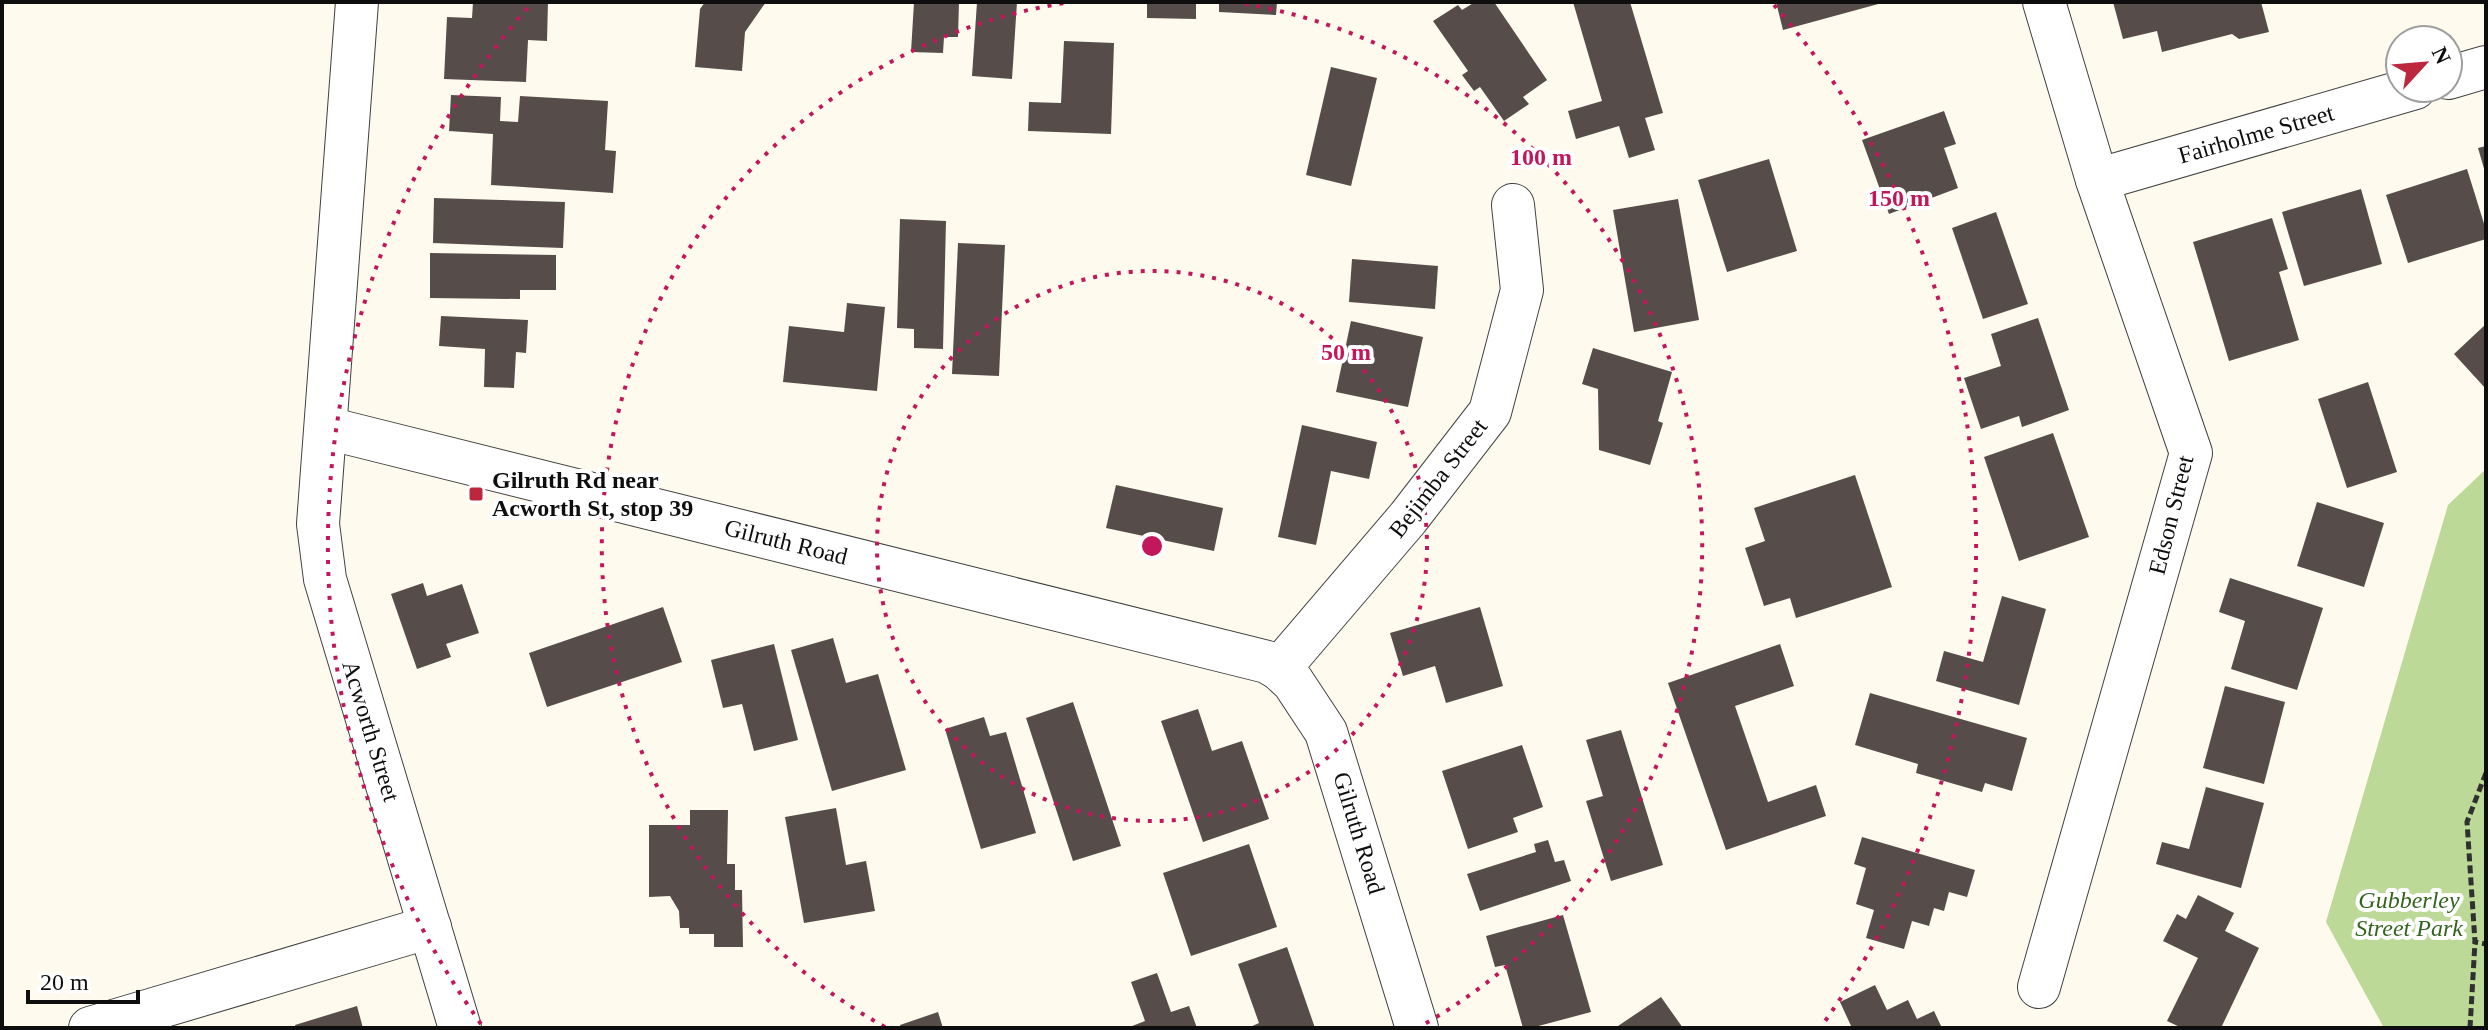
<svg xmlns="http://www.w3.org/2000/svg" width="2488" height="1030" font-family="'Times New Roman',serif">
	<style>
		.forest { fill: #bcd998 }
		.building { fill: #564d4a }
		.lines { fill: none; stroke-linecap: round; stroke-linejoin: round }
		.minor-casing { stroke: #414141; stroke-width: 44 }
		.path { stroke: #303030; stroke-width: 5; stroke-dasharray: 8 4; stroke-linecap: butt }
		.minor { stroke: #fff; stroke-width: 42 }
		.ring { fill: none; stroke: #c2185b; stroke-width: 4; stroke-dasharray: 4 8 }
		.poi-dot { fill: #bc273e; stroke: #fff; stroke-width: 3 }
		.labels { text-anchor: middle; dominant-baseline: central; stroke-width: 8; stroke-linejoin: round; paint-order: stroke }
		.street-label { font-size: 24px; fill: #0e0e0e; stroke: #fff }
		.poi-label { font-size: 24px; font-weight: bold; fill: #0e0e0e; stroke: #fff; text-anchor: start }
		.park-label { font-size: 24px; font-style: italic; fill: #34651f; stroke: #fff }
		.centre { fill: #c2185b; stroke: #fff; stroke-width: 4 }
		.ring-label { font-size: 24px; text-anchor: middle; font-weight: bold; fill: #c2185b; stroke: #fff; stroke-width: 8; stroke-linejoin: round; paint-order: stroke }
	</style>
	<rect width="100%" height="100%" fill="#fffaee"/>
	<path class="forest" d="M2486,469V1028H2384L2326,922L2448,505Z"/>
	<g class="building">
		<path d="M473,2H548L547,41L528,40L526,82L444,79L447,17L472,18Z"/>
		<path d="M705,2H766L745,32L742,71L695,67L700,9Z"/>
		<path d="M914,2H959L958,37H944L943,53L911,52Z"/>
		<path d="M977,2H1017L1012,79L972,76Z"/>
		<path d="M1147,2H1196V19L1147,18Z"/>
		<path d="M1219,2H1277L1276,15L1219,12Z"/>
		<path d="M1475,2H1494L1547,80L1523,97L1529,104L1504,121L1480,87L1474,91L1462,75L1468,71L1433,21L1458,5L1462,10Z"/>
		<path d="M1573,2H1630L1663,113L1645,118L1655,150L1629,158L1619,126L1576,139L1568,111L1602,101Z"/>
		<path d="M1776,2H1882V3L1783,30Z"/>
		<path d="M2113,2H2261L2269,32L2239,39L2232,34L2162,52L2157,31L2123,39Z"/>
		<path d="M1064,41L1114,43L1111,134L1028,131L1029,102L1061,103Z"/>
		<path d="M1331,67L1377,78L1351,186L1306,175Z"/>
		<path d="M451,95L501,97L500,121L518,122L520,96L608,101L605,150L616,151L613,193L491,185L493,134L449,131Z"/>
		<path d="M1944,111L1956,144L1944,148L1958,188L1889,214L1862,140Z"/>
		<path d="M2486,146V172H2485L2478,148Z"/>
		<path d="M1769,159L1797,251L1727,272L1698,180Z"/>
		<path d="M2467,169L2486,230V239L2408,263L2386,195Z"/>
		<path d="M2361,189L2382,264L2304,286L2282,212Z"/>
		<path d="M434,198L565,202L563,248L433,243Z"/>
		<path d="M1678,199L1699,320L1634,332L1613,210Z"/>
		<path d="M1996,212L2028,304L1983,319L1952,228Z"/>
		<path d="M2272,218L2288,269L2279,272L2299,340L2229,361L2193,242Z"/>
		<path d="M900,219L946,221L943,349L914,348V329L897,328Z"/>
		<path d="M958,243L1005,245L999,376L952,374Z"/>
		<path d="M430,253L556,255V290H520V299L430,298Z"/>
		<path d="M1352,259L1438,266L1435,309L1349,302Z"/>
		<path d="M847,303L885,307L877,391L783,382L789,326L844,332Z"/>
		<path d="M441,316L528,320L526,353L516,352L514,388L484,387L485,349L439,346Z"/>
		<path d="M2038,318L2069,410L2022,427L2019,416L1981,429L1964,378L2001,366L1991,334Z"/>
		<path d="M1351,321L1423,337L1408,407L1336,392Z"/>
		<path d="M2486,324V389L2454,354Z"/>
		<path d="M1593,348L1672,372L1658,421L1663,423L1650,465L1599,450L1598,389L1582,384Z"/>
		<path d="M2368,382L2397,472L2347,488L2318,399Z"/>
		<path d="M1302,425L1377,442L1369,479L1331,471L1316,545L1278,537Z"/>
		<path d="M2053,433L2089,537L2019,561L1984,457Z"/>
		<path d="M1855,475L1892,587L1796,618L1790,598L1764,606L1745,548L1765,541L1754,508Z"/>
		<path d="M1116,485L1223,508L1214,551L1106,528Z"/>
		<path d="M2317,502L2384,523L2364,587L2297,566Z"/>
		<path d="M2230,578L2323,608L2297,690L2231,669L2245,621L2219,612Z"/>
		<path d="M423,583L427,596L462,584L479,633L446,644L451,657L417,669L391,594Z"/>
		<path d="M2002,596L2046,609L2019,705L1936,681L1944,651L1983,662Z"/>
		<path d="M663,607L682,662L547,707L529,653Z"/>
		<path d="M1480,607L1503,686L1446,703L1435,666L1403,676L1390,633Z"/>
		<path d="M833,638L846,683L878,674L906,770L832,791L791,650Z"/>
		<path d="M774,644L798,740L754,751L742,704L723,708L711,660Z"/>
		<path d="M1780,644L1794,686L1735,706L1768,802L1816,785L1826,816L1726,850L1668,683Z"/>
		<path d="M2225,686L2285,702L2264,784L2203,768Z"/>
		<path d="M1870,693L2027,738L2012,791L1985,783L1982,792L1916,773L1918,764L1855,745Z"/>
		<path d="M1073,702L1121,846L1073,861L1026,718Z"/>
		<path d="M1198,709L1212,751L1242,741L1269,819L1203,842L1161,721Z"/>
		<path d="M984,717L990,736L1006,732L1036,833L981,849L945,729Z"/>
		<path d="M1621,730L1663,865L1611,881L1586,801L1603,796L1586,740Z"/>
		<path d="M1522,745L1543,807L1513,818L1518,832L1468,849L1442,771Z"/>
		<path d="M2206,787L2264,803L2241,888L2156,864L2162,842L2189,849Z"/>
		<path d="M836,808L846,865L866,861L875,911L804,923L785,817Z"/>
		<path d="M690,810H728L727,864H735V890H742L743,947H714V934H689V928H680L679,911L670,896L649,897V825H690Z"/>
		<path d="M1862,837L1975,870L1967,897L1949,892L1944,911L1934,908L1929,926L1912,921L1904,949L1866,938L1874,910L1856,904L1866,868L1854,864Z"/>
		<path d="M1548,840L1555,862L1564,860L1571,881L1480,911L1467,874L1536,852L1534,844Z"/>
		<path d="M1249,844L1277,927L1191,956L1163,873Z"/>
		<path d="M2198,895L2234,913L2225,931L2259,948L2221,1028H2182L2167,1021L2198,958L2163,941L2177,914L2186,919Z"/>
		<path d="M1563,915L1591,1012L1531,1028H1523L1505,965L1495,967L1486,936Z"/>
		<path d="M1287,947L1315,1028H1248L1259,1023L1238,964Z"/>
		<path d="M1157,973L1171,1012L1189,1006L1197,1028H1127L1145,1021L1131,982Z"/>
		<path d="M1875,985L1887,1010L1908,1000L1917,1019L1934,1011L1942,1028H1852L1840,1002Z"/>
		<path d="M1661,997L1683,1028H1615Z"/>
		<path d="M357,1006L363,1028H296L295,1025Z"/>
		<path d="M938,1012L943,1028H901L900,1025Z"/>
	</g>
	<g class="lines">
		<defs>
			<g id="minor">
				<path d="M357,2L318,524L325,579L460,1028"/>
				<path d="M2448,78L2486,67"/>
				<path d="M2097,180L2415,88"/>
				<path d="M327,428L1267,662L1279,669L1293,682L1326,732L1417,1028"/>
				<path d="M1279,669L1408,518L1490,412L1522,290L1513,205"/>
				<path d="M2039,987L2191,453L2097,180L2044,2"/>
				<path d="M90,1028L430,927"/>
			</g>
		</defs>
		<use href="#minor" class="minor-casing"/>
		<g class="path">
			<path d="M2486,773L2467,822L2475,942L2486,944"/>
			<path d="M2470,1028L2475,942"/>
		</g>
		<use href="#minor" class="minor"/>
	</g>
	<g class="ring">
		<circle cx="1152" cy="546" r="275"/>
		<path d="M885 1027A550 550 0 0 1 1071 2M1233 2A550 550 0 0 1 1419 1027"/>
		<path d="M481 1024A824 824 0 0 1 530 5M1774 5A824 824 0 0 1 1823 1024"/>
	</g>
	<rect class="poi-dot" x="468" y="486" width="16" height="16" rx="4"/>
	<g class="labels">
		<g class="street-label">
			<text transform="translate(2256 134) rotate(-16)">Fairholme Street</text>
			<text transform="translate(1438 478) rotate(-52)">Bejimba Street</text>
			<text transform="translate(2171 515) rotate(-76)">Edson Street</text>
			<text transform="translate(786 542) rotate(14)">Gilruth Road</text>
			<text transform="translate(371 731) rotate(73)">Acworth Street</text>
			<text transform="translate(1359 833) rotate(73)">Gilruth Road</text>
		</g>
		<g class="poi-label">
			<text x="492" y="480">Gilruth Rd near<tspan x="492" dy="28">Acworth St, stop 39</tspan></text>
		</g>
		<g class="park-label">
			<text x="2409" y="900">Gubberley<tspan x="2409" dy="28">Street Park</tspan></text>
		</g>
	</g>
	<circle cx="1152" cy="546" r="12" class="centre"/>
	<g class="ring-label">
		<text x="1541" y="165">100 m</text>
		<text x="1899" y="206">150 m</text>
		<text x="1346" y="360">50 m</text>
	</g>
	<rect width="2488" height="1030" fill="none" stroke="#0e0e0e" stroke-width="8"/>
	<g transform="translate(2424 64) rotate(64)"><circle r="38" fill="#ffffff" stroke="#9f9f9f" stroke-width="2"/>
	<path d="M0-6L14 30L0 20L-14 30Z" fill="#bc273e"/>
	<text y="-12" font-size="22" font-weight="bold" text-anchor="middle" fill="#0e0e0e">N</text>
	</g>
	<path d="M28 990v12h110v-12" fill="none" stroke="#0e0e0e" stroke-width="4"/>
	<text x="40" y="990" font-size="24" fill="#0e0e0e" stroke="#ffffff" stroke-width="6" paint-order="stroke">20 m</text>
</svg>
